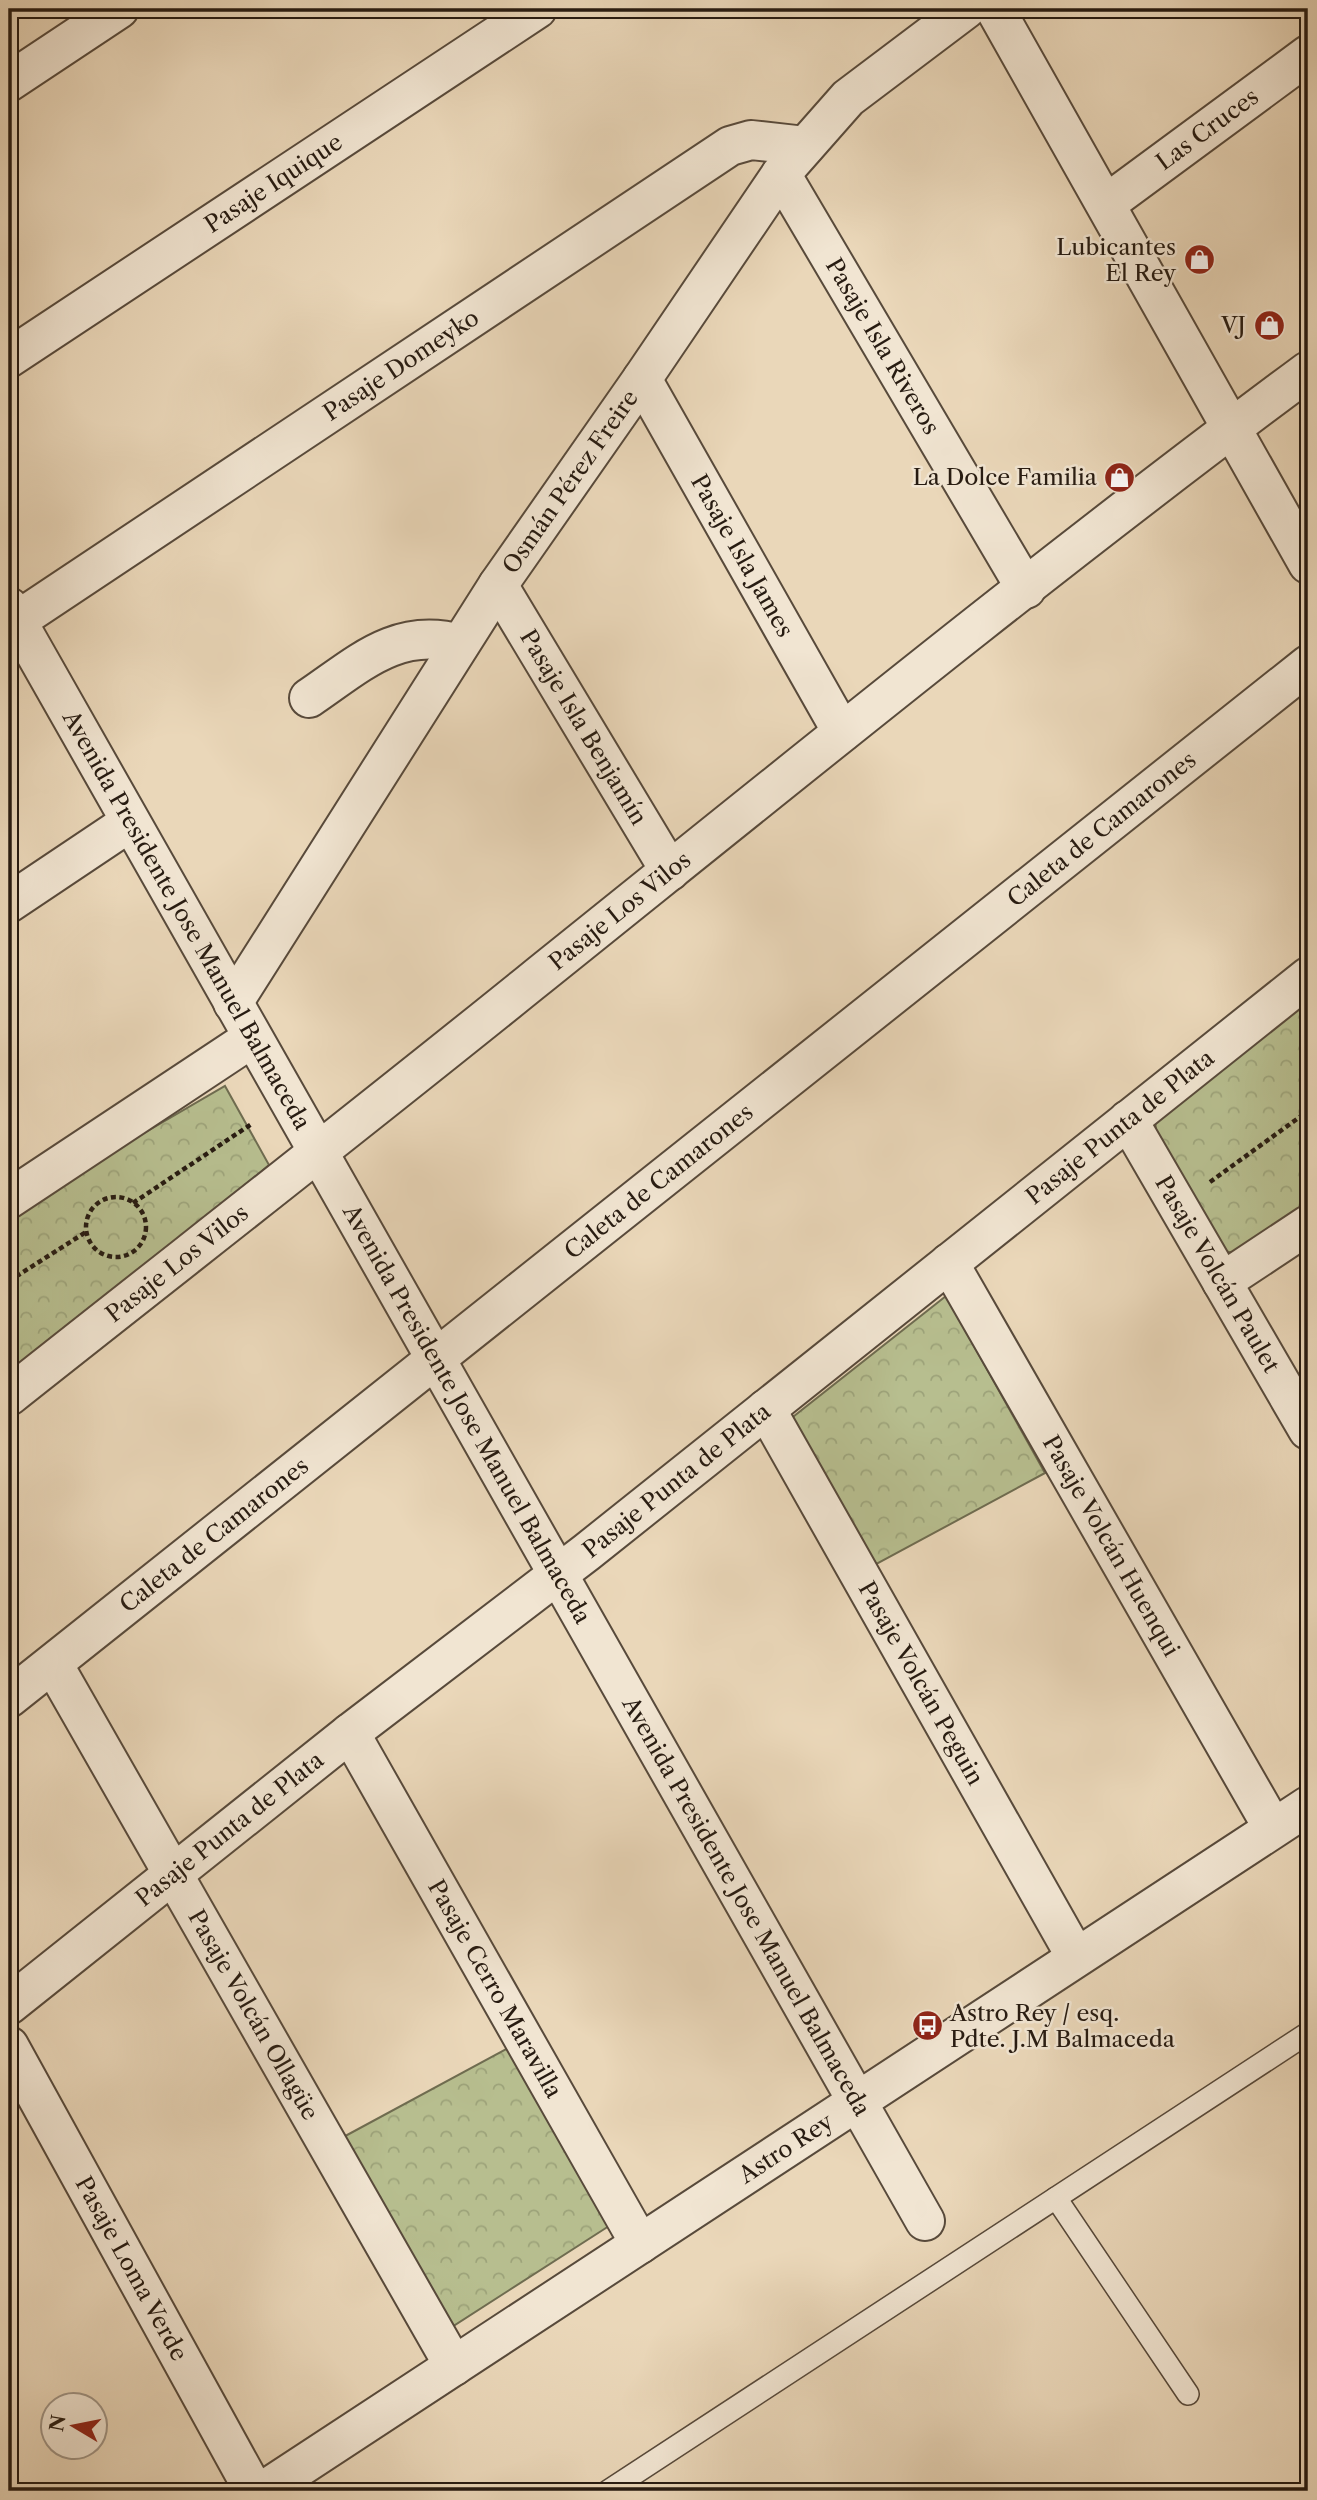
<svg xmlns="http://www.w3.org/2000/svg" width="1317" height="2500" font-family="'Libre Caslon Text',serif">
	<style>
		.park { fill: url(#park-crowns); stroke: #6f6c50; stroke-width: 2 }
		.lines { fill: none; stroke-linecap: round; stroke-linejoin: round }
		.service-casing { stroke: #584a3b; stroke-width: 24 }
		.minor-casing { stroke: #584a3b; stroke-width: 42 }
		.tertiary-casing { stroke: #584a3b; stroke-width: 42 }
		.path { stroke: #271b11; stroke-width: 4.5; stroke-dasharray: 5 3.5; stroke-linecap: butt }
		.service { stroke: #f1e5d2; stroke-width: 21 }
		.minor { stroke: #f1e5d2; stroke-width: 38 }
		.tertiary { stroke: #f1e5d2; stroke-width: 38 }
		.labels { text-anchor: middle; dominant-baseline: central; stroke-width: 5; stroke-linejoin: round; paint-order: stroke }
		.street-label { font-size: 23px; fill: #271b11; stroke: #f1e5d2 }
		.poi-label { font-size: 23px; fill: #271b11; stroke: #f1e5d2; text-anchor: end }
	</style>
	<defs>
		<pattern id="park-crowns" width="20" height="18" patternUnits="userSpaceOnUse" patternTransform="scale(1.75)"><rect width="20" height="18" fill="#b7be8f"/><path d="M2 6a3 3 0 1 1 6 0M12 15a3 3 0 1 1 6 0" fill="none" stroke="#9da37a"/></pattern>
	</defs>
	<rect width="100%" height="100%" fill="#ead7b9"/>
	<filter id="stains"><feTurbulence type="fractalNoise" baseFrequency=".00286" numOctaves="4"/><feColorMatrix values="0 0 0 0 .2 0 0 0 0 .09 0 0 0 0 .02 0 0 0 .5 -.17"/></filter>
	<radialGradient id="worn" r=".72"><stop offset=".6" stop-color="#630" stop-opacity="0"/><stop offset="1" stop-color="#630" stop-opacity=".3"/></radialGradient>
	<g class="park">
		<path d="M1308,985V1209L1240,1254L1224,1251L1156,1130L1154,1109Z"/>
		<path d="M225,1086L269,1165L139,1274L9,1378V1216L77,1172Z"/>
		<path d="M946,1296L1045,1473L869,1568L784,1424Z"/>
		<path d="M508,2048L609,2226L444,2332L336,2141Z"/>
	</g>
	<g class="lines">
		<defs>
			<g id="service">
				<path d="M1056,2198L1188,2394"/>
				<path d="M608,2491L1308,2033"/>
			</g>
			<g id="minor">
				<path d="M9,82L119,9"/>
				<path id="s1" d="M781,174L1026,589"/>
				<path id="s2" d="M1106,204L1308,55"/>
				<path id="s3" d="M9,358L537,9"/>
				<path id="s4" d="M642,379L842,732"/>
				<path id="s5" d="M498,585L670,871"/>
				<path id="s6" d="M9,607L925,2221"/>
				<path id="s7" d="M9,626L730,146L751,140L805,146"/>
				<path d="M309,698C358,665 397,626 460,644"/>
				<path d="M9,903L130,822"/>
				<path id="s8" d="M233,1003L498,585L642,379L781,174L848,98L966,9"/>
				<path id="s9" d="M1128,1120L1308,1430"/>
				<path d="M9,1199L252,1038"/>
				<path id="s10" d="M949,1263L1273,1828"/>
				<path d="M1222,1282L1308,1225"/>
				<path id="s11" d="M9,1396C183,1258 358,1122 530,983C788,776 1044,567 1308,371"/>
				<path id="s12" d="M766,1409L1076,1957"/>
				<path id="s13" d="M53,1664L454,2366"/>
				<path id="s14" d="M9,1698L1308,665"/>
				<path id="s15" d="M350,1733L640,2244"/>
				<path id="s16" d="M9,2005L350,1733L587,1552L1308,977"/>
				<path id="s17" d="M9,2046L254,2491"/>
				<path id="s18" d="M263,2491L1308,1806"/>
			</g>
			<path id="tertiary" d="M995,9L1308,564"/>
		</defs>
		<use href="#service" class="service-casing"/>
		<use href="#minor" class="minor-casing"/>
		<use href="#tertiary" class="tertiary-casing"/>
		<g class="path">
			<path d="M1210,1182L1308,1111"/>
			<circle cx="116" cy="1227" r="30"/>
			<path d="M133,1203L253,1123"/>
			<path d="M9,1281L86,1232"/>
		</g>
		<use href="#service" class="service"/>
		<use href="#minor" class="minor"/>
		<use href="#tertiary" class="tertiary"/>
	</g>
	<defs>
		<symbol id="shop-disc" viewBox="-11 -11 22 22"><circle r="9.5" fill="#8f2418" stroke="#f1e5d2"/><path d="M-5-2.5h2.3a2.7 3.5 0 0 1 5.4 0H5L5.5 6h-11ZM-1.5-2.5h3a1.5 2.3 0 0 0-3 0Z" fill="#fff"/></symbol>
		<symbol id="bus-disc" viewBox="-11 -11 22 22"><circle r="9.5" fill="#8f2418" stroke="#f1e5d2"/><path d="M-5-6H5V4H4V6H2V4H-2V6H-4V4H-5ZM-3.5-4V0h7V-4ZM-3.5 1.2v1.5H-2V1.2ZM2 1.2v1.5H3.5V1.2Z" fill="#fff"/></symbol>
	</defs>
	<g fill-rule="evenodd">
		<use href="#shop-disc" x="1182" y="242" width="35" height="35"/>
		<use href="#shop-disc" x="1252" y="308" width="35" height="35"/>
		<use href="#shop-disc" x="1102" y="460" width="35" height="35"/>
		<use href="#bus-disc" x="910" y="2008" width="35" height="35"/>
	</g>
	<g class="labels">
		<g class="street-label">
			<text stroke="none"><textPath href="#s2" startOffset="126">Las Cruces</textPath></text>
			<text stroke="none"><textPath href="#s3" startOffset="317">Pasaje Iquique</textPath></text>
			<text stroke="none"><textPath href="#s1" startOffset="200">Pasaje Isla Riveros</textPath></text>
			<text stroke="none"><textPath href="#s7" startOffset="471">Pasaje Domeyko</textPath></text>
			<text stroke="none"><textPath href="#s8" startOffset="621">Osmán Pérez Freire</textPath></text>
			<text stroke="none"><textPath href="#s4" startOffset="203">Pasaje Isla James</textPath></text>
			<text stroke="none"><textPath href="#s5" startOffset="166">Pasaje Isla Benjamín</textPath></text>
			<text stroke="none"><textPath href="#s14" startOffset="1396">Caleta de Camarones</textPath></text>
			<text stroke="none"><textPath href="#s11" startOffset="780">Pasaje Los Vilos</textPath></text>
			<text stroke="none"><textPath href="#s6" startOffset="360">Avenida Presidente Jose Manuel Balmaceda</textPath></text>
			<text stroke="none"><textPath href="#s16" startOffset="1416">Pasaje Punta de Plata</textPath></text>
			<text stroke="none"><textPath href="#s14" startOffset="830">Caleta de Camarones</textPath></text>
			<text stroke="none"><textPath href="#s11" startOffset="214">Pasaje Los Vilos</textPath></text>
			<text stroke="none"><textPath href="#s9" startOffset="178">Pasaje Volcán Paulet</textPath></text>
			<text stroke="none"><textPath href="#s6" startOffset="928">Avenida Presidente Jose Manuel Balmaceda</textPath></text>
			<text stroke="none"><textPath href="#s16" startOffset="849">Pasaje Punta de Plata</textPath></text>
			<text stroke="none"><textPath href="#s14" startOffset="262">Caleta de Camarones</textPath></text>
			<text stroke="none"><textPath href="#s10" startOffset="326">Pasaje Volcán Huenqui</textPath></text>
			<text stroke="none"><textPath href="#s12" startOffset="315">Pasaje Volcán Peguin</textPath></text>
			<text stroke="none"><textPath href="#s16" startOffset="282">Pasaje Punta de Plata</textPath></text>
			<text stroke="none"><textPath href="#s6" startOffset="1494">Avenida Presidente Jose Manuel Balmaceda</textPath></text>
			<text stroke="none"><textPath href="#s15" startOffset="294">Pasaje Cerro Maravilla</textPath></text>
			<text stroke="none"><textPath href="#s13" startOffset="404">Pasaje Volcán Ollagüe</textPath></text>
			<text stroke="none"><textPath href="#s18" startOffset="625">Astro Rey</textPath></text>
			<text stroke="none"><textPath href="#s17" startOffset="254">Pasaje Loma Verde</textPath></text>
		</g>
		<g class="poi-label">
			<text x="1176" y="247">Lubicantes<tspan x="1176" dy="26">El Rey</tspan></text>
			<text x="1246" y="325">VJ</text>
			<text x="1097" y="477">La Dolce Familia</text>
			<text x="950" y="2013" text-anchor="start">Astro Rey / esq.<tspan x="950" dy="26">Pdte. J.M Balmaceda</tspan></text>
		</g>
	</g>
	<rect width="1317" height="2500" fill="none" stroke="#ead7b9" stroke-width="35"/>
	<rect x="10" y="10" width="1296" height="2479" fill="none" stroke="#271b11" stroke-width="3.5"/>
	<rect x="18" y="18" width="1282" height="2465" fill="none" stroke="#271b11" stroke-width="2"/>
	<g transform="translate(74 2426) rotate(280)"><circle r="33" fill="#f1e5d2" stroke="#a09485" stroke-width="2"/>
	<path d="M0-5L12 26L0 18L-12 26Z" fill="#8f2418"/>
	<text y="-10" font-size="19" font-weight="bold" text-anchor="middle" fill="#271b11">N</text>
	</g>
	<rect width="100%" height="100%" filter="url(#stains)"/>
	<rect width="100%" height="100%" fill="url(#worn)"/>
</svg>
